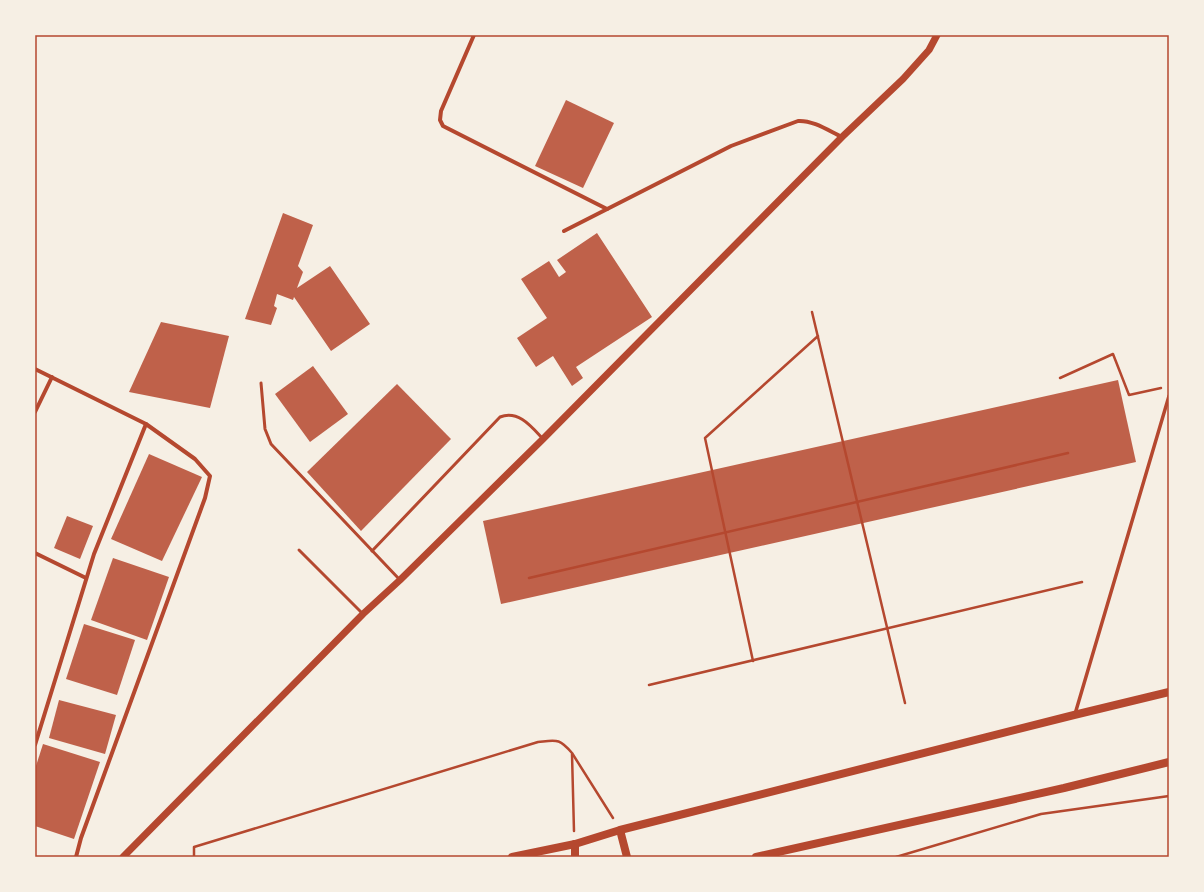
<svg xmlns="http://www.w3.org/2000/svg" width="1204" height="892" font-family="'Libre Baskerville',serif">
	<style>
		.building { fill: #bf614a }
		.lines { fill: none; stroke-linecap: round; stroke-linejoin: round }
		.path { stroke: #b5482f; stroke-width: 2.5 }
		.service { stroke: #b5482f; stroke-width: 3 }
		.pedestrian { stroke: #b5482f; stroke-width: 3.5 }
		.minor { stroke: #b5482f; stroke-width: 4 }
		.tertiary { stroke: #b5482f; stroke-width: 7 }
		.secondary { stroke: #b5482f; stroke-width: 8 }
		.neatline { fill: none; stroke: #b5482f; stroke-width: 1.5 }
	</style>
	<rect width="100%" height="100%" fill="#f6efe4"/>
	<g class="building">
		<path d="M566,100L614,123L583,188L535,166Z"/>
		<path d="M283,213L313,225L298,266L303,272L297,288L330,266L370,324L331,351L294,297L293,300L277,294L274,306L277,308L271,325L245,319Z"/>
		<path d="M597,233L652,317L576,367L583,378L572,386L553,356L536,367L517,338L547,318L521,279L549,261L559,277L566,272L557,260Z"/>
		<path d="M161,322L229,336L210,408L129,392Z"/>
		<path d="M313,366L348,414L310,442L275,394Z"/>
		<path d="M1118,380L1136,462L501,604L483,521Z"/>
		<path d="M397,384L451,439L361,531L307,472Z"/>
		<path d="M149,454L202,477L162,561L111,539Z"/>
		<path d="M67,516L93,526L80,559L54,548Z"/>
		<path d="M113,558L169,577L147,640L91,620Z"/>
		<path d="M84,624L135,640L117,695L66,679Z"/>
		<path d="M59,700L116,715L105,754L49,738Z"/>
		<path d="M43,744L100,762L74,839L35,826V769Z"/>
	</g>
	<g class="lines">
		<g class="path">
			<path d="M812,312L905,703"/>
			<path d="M1060,378L1113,354L1129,395L1161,388"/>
			<path d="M529,578L1068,453"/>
			<path d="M753,661L705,438L818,336"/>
			<path d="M649,685L1082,582"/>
			<path d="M572,754L574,831"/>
			<path d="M194,857V847L538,742C557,740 559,738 572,753L613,818"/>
			<path d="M896,857L1041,814L1169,796"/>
		</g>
		<g class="service">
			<path d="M261,383L265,429L271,444L400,580"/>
			<path d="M299,550L363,614"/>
			<path d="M372,551L500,417C518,410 531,426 542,438"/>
		</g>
		<path class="pedestrian" d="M1075,714L1169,396"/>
		<g class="minor">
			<path d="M474,35L441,111L440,120L443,126L607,209"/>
			<path d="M564,231L731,146L798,121C813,120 829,131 842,137"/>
			<path d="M35,369L146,424L195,459L210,476L205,498L81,838L76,857"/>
			<path d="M35,412L52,377"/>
			<path d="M35,553L86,578"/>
			<path d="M35,745L94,554L146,424"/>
		</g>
		<path class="tertiary" d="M123,857L363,614L400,580L543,439L842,137L903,79L929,50L937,35"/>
		<g class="secondary">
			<path d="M620,830L627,857"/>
			<path d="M575,844V857"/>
			<path d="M512,857L575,844L620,830L1074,715L1169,692"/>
			<path d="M756,857L1064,788L1169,762"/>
		</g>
	</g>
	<rect width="1204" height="892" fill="none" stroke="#f6efe4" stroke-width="72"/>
	<rect x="36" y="36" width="1132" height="820" class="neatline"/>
</svg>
